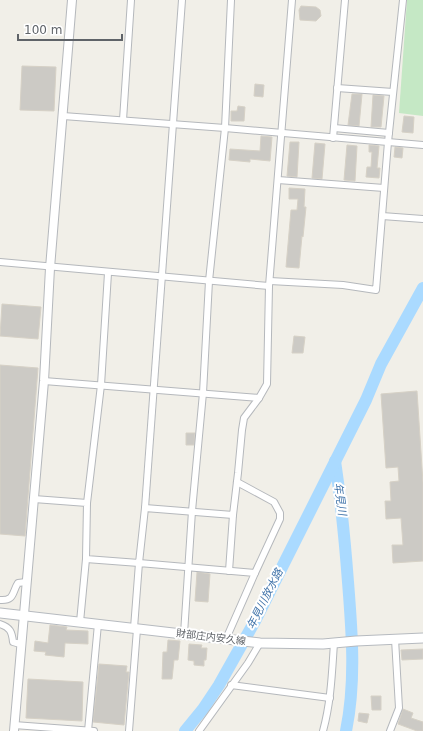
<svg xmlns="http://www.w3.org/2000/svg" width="423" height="731" font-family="'DejaVu Sans','Noto Sans JP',sans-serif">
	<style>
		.green { fill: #c5e8c5 }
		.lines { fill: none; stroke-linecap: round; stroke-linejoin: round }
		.river { stroke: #aadaff; stroke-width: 12 }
		.building { fill: #cccac5; stroke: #d6d1c6 }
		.minor-casing { stroke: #b5b8bc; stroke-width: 8 }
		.tertiary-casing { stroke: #b5b8bc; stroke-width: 10 }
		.secondary-casing { stroke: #b6babf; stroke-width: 11 }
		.minor { stroke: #fff; stroke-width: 6 }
		.tertiary { stroke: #fff; stroke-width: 8 }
		.secondary { stroke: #fff; stroke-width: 9 }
		.labels { text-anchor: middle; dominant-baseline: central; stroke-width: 4; stroke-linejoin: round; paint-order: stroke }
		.street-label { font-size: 10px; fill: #5f6368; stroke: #fff }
		.water-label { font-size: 11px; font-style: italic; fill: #4174aa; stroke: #fff }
	</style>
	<rect width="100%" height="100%" fill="#f1efe8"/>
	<path class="green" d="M407,0H423V116L399,113Z"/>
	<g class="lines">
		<g class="river">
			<path d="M335,461C341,501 345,542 348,582C352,632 356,682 346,731"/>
			<path d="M185,731L203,709L219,685L255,621L366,400L381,364L423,288"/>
		</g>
	</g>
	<g class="building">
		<path d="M301,6L316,7L320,10L321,16L316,21L300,20L299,10Z"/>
		<path d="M22,66L56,67L54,111L20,110Z"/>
		<path d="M255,84L264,85L263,97L254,96Z"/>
		<path d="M352,94H362L359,126L348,125Z"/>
		<path d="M373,95L384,96L381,127H371Z"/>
		<path d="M238,106L245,107L244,121H231V111H237Z"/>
		<path d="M404,116L414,117L413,133L402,132Z"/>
		<path d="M261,136L272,137L270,161L250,159V162L229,160L230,149L260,151Z"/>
		<path d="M290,142H299L297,177L287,176Z"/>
		<path d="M315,143L325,144L322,179L312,178Z"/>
		<path d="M347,145L357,146L355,181L344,180Z"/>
		<path d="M369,145L379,146L377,168H380L379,178L366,177L367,167H371L372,152H369Z"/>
		<path d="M395,147L403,148L402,158L394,157Z"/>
		<path d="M289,188L305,189L304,207H306L303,237L302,236L299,268L286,267L291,210H297L298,199H289Z"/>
		<path d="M2,304L41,307L38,339L0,336Z"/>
		<path d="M294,336L305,337L303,353H292Z"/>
		<path d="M0,365L38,368L25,536L0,534Z"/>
		<path d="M417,391L423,483V561L393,563L392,545H403L401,518L386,519L385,501H391L390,482L399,481L398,467L386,468L381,394Z"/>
		<path d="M186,433H195L194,445H186Z"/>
		<path d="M197,572L210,574L208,602L195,601Z"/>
		<path d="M50,625L67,627L66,630L88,631V644L65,643L64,657L45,655L46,652L34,651L35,641L48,643Z"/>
		<path d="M168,640L180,641L178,660H174L172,679H162L163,652H167Z"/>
		<path d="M189,644L202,645L201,648H207L206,660H204V666L194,665V661L188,660Z"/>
		<path d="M423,649V659L402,660L401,650Z"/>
		<path d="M99,664L127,666L126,672H129L124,725L93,722Z"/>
		<path d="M28,679L83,682L82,721L26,718Z"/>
		<path d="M371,696H381V710H372Z"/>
		<path d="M403,709L413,713L411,718L423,722V731H417L398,724Z"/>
		<path d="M359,713L369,714L367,723L358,721Z"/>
	</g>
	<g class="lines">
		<defs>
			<g id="minor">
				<path d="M337,88L393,92"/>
				<path d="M63,116L225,128L423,145"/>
				<path d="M123,120L131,0"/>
				<path d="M334,128L389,133"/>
				<path d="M333,138L345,0"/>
				<path d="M278,180L384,188"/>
				<path d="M382,216L423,219"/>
				<path d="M0,262L269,286"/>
				<path d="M270,281L343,285L376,290L388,142L403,0"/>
				<path d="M44,381L259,398"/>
				<path d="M237,482L274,502L280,513V519L255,573"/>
				<path d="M34,499L87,503L86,559L139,563L145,508L233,515L238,473L242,430L244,418L259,398L267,384L269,286L292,0"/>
				<path d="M87,503L101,385L108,273"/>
				<path d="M145,508L182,0"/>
				<path d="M229,571L233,515"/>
				<path d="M0,600C15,601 12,592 18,583L26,582"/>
				<path d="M80,622L86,559"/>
				<path d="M0,624C10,627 12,632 13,642L20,644"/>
				<path d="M134,628L139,563L255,573L226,639"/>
				<path d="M184,634L192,511L203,393L209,281L225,128L231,0"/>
				<path d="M231,685L330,698"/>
				<path d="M14,725L94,731"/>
				<path d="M88,731L98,624"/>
				<path d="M129,731L137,629"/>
				<path d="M199,731L248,663L260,643"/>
				<path d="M323,731C331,702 332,672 334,643"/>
				<path d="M390,731L399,708L395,639"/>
			</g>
			<path id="tertiary" d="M14,731L44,381L50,268L72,0"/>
			<path id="secondary" d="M0,613L260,643L323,644L356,641L423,638"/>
		</defs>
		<use href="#minor" class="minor-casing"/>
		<use href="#tertiary" class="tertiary-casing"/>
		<use href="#secondary" class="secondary-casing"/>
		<use href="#minor" class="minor"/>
		<use href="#tertiary" class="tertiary"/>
		<use href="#secondary" class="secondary"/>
	</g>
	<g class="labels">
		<g class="street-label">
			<text transform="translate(211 637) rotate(7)">財部庄内安久線</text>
		</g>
		<g class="water-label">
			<text transform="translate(340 499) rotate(82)">年見川</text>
			<text transform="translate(265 599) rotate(-63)">年見川放水路</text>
		</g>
	</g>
	<path d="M18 34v6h104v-6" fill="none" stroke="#5f6368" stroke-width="2"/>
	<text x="24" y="34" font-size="12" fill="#5f6368" stroke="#ffffff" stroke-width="3" paint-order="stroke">100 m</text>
</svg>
